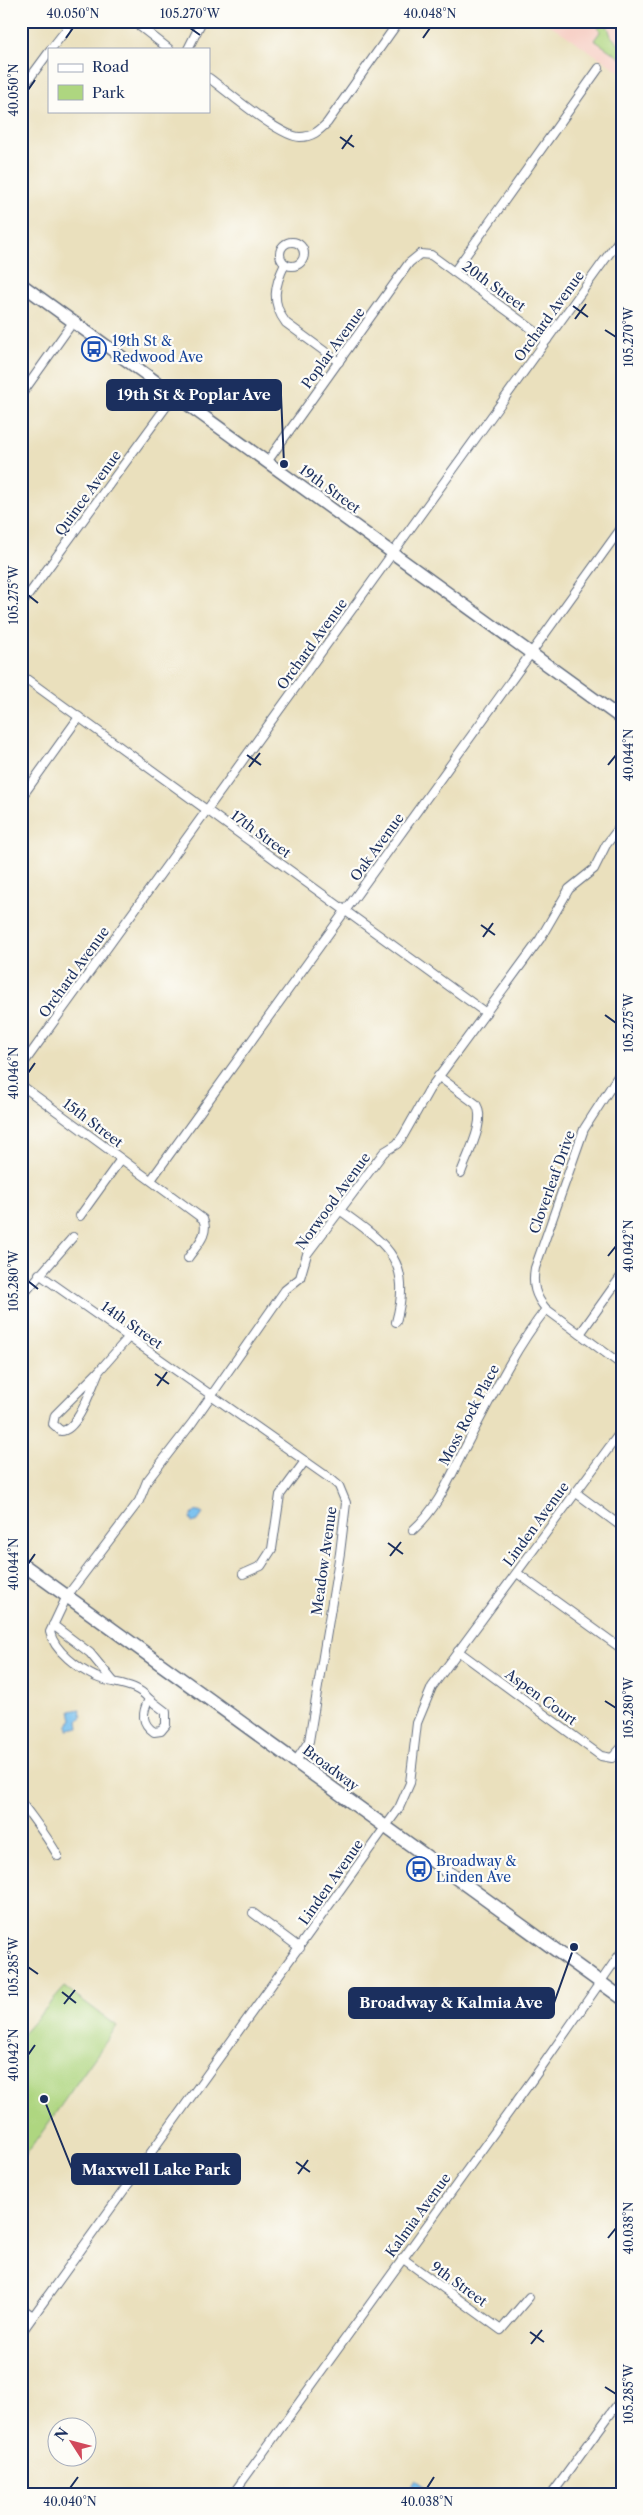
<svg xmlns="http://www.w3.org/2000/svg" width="643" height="2515" font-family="'Libre Caslon Text',serif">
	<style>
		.built { fill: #f7d1c8 }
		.green { fill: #aed680; stroke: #64826f }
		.water { fill: #77c0ef; stroke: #4978a6 }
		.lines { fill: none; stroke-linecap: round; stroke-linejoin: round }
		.street-casing { stroke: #636d7f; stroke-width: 10 }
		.secondary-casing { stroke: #636d7f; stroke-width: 14 }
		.primary-casing { stroke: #636d7f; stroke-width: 15 }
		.street { stroke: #fff; stroke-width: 8 }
		.secondary { stroke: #fff; stroke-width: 11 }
		.primary { stroke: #fff; stroke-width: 12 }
		.ticks { fill: none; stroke: #1b2f5e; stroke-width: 2 }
		.labels { text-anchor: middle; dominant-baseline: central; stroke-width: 4.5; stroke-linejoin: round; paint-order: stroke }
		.street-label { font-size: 14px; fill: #1b2f5e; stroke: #fdfcf7 }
		.transit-label { font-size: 14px; fill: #164399; stroke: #fdfcf7; text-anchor: start }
		.leader { fill: none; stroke: #1b2f5e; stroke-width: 2 }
		.callout-dot { fill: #1b2f5e; stroke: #fdfcf7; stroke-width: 2 }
		.callout { fill: #1b2f5e; stroke: #1b2f5e; stroke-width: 2 }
		.callout-label { font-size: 15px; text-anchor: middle; font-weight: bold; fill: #fff }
		.neatline { fill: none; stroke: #1b2f5e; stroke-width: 2 }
		.ticks-label { font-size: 12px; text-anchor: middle; fill: #1b2f5e }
	</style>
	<rect width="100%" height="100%" fill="#fdfcf7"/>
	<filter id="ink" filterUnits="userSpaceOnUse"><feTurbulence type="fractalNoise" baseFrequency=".02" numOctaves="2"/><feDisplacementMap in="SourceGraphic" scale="10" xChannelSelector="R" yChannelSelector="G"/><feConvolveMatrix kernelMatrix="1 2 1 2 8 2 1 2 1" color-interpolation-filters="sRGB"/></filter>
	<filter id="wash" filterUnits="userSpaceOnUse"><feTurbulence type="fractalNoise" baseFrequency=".0096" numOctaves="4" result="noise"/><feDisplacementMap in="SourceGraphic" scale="20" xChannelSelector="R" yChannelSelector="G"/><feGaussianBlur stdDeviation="1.12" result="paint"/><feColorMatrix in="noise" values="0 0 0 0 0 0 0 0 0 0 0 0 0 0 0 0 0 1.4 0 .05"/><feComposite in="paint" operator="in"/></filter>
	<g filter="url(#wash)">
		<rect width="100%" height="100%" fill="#eae0bd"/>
		<path class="built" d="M551,21H622V73L549,24Z"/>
		<g class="green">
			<path d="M597,21H606L611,36L622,48V59L594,40L600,32Z"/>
			<path d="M65,1987L117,2026L21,2162V2036Z"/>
		</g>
		<g class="water">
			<path d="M199,1511L203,1513L198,1521L192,1523L190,1517L195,1512Z"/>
			<path d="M80,1709L82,1717L78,1721L79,1728L68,1730V1725L72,1719L70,1711Z"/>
			<path d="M415,2480L435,2494H423L411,2486Z"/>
		</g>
	</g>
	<g filter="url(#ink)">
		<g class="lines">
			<defs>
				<g id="street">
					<path d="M133,21L169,49"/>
					<path d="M51,49L73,21"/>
					<path d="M188,49L202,21"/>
					<path d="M209,78C227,91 280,137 300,137C312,137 319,131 327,123L399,21"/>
					<path d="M21,90L49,52"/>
					<circle cx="292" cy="254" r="12"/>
					<path d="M285,264C274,286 271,303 286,323L339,362"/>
					<path d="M454,272L599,68"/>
					<path d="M21,395L73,322"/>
					<path d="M267,462L409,263L420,254L431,255L547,340"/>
					<path d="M21,605L174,396"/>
					<path d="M21,675L486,1013"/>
					<path d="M21,798L79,717"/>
					<path d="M21,1067L622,236"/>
					<path d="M622,1070L584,1129L535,1268C532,1285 535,1296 546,1309L622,1365"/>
					<path d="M438,1076L476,1104C487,1121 467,1155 461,1173"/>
					<path d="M21,1085L203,1219C210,1234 196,1246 188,1258"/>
					<path d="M151,1180L622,527"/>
					<path d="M341,1211C386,1244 413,1260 396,1322"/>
					<path d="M80,1216L121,1159"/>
					<path d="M39,1274L332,1480L339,1486L346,1503L340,1553L309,1741L296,1761"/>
					<path d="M21,1297L73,1237"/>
					<path d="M580,1334L622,1275"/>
					<path d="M99,1371C92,1386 78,1431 61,1431L53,1424L55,1415Z"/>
					<path d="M99,1371L128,1338"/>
					<path d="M575,1492L622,1527"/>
					<path d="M413,1530C439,1507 451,1475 467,1444C491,1398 514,1350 546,1309"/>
					<path d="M517,1573L622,1649"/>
					<path d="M243,1574L261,1566L272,1549L280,1495L305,1461"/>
					<path d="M53,1625L90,1653L113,1681"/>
					<path d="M458,1651L601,1756L612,1758L622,1747"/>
					<path d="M149,1699C135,1682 115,1685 96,1677C79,1669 54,1651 50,1632L67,1596L139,1501L147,1481L192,1423L285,1290L300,1278L307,1254L384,1152L397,1144L403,1136L429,1090L540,939L569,889L594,869L606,845L622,824"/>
					<path d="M149,1699L166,1712V1725L161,1731L154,1732C141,1723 142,1713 149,1699Z"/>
					<path d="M21,1802C34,1820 47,1836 58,1856"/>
					<path d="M253,1913L300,1948"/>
					<path d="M402,2258L501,2330L529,2297"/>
					<path d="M21,2308L33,2316"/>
					<path d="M21,2333L399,1808L410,1783L417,1723L432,1687L622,1430"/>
					<path d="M233,2494L540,2069L622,1951"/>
					<path d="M552,2494L622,2398"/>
				</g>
				<path id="secondary" d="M21,284L622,719"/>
				<path id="primary" d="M21,1563L622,1998"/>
			</defs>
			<use href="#street" class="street-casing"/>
			<use href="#secondary" class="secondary-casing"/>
			<use href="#primary" class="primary-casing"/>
			<use href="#street" class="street"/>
			<use href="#secondary" class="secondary"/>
			<use href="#primary" class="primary"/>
		</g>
	</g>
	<path class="ticks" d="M190,28L200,35M66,38L73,28M423,38L430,28M28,90L35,80M340,137L354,147M342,149L352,135M573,306L588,317M575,319L586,304M605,330L616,337M28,595L38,603M247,755L261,765M608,765L616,755M249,767L260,753M481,925L495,935M483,937L493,923M605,1015L616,1023M28,1073L35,1063M608,1256L616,1246M28,1281L38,1289M155,1374L169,1384M157,1386L167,1372M388,1543L403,1554M390,1556L401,1542M28,1564L35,1554M605,1701L616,1708M28,1967L38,1974M62,1992L76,2003M64,2004L75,1990M28,2055L35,2045M296,2162L310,2172M298,2174L308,2160M608,2238L616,2228M530,2332L544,2342M531,2344L542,2330M605,2387L616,2394M70,2488L78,2477M427,2488L434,2477"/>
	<defs>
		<symbol id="bus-ring" viewBox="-11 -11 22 22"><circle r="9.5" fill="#fdfcf7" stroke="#1a4fb4" stroke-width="1.5"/><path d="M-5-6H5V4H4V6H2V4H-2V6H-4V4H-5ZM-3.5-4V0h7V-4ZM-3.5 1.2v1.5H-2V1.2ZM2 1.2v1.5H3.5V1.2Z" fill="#1a4fb4"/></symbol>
	</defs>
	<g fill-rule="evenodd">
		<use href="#bus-ring" x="80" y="335" width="28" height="28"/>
		<use href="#bus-ring" x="405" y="1855" width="28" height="28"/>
	</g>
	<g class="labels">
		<g class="street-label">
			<text transform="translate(494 286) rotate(36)">20th Street</text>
			<text transform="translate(549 316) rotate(-54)">Orchard Avenue</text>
			<text transform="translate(333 348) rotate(-54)">Poplar Avenue</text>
			<text transform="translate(330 489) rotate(36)">19th Street</text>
			<text transform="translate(88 493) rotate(-54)">Quince Avenue</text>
			<text transform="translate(312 644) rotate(-54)">Orchard Avenue</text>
			<text transform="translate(261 834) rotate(36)">17th Street</text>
			<text transform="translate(377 847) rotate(-54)">Oak Avenue</text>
			<text transform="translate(74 972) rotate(-54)">Orchard Avenue</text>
			<text transform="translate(93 1123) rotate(37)">15th Street</text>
			<text transform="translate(552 1182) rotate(-70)">Cloverleaf Drive</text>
			<text transform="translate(333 1201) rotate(-54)">Norwood Avenue</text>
			<text transform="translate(132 1325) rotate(35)">14th Street</text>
			<text transform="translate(469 1415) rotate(-62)">Moss Rock Place</text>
			<text transform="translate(536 1524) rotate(-54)">Linden Avenue</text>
			<text transform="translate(324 1561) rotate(-82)">Meadow Avenue</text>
			<text transform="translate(541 1697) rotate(36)">Aspen Court</text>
			<text transform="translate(331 1768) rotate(37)">Broadway</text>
			<text transform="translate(331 1882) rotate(-55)">Linden Avenue</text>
			<text transform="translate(418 2215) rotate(-54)">Kalmia Avenue</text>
			<text transform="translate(459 2284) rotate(36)">9th Street</text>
		</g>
		<g class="transit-label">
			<text x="112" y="341">19th St &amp;<tspan x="112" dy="16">Redwood Ave</tspan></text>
			<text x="436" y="1861">Broadway &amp;<tspan x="436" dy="16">Linden Ave</tspan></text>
		</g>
	</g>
	<path class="leader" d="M284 464L281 395M574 1947L554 2003M44 2099L72 2169"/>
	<g class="callout-dot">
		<circle cx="284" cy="464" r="5"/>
		<circle cx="574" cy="1947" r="5"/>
		<circle cx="44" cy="2099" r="5"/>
	</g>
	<g class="callout">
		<rect x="107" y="380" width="174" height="30" rx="5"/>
		<rect x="349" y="1988" width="205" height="30" rx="5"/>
		<rect x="72" y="2154" width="168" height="30" rx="5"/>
	</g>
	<g class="callout-label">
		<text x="194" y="400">19th St &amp; Poplar Ave</text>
		<text x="451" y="2008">Broadway &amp; Kalmia Ave</text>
		<text x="156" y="2175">Maxwell Lake Park</text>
	</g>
	<rect width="643" height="2515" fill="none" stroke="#fdfcf7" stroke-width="55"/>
	<rect x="48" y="48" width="162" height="65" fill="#fdfcf7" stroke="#a3aaba"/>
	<rect x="58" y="64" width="25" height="8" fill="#ffffff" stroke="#a3aaba"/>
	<text x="92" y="72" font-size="15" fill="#1b2f5e">Road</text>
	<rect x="58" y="85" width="25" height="15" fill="#aed680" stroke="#a3aaba"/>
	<text x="92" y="98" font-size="15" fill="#1b2f5e">Park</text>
	<g transform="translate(72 2442) rotate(306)"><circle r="24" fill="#fdfcf7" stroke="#a3aaba"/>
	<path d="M0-4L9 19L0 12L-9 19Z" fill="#d1495b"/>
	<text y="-8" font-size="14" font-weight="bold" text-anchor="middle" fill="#1b2f5e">N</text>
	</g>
	<rect x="28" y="28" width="588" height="2460" class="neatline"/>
	<g class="ticks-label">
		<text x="73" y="18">40.050°N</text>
		<text x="190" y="18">105.270°W</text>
		<text x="430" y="18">40.048°N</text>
		<text transform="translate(14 90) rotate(-90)" y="4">40.050°N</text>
		<text transform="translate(629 337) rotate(-90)" y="4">105.270°W</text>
		<text transform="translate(14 595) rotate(-90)" y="4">105.275°W</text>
		<text transform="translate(629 755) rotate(-90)" y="4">40.044°N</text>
		<text transform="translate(629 1023) rotate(-90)" y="4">105.275°W</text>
		<text transform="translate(14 1073) rotate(-90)" y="4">40.046°N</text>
		<text transform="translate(629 1246) rotate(-90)" y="4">40.042°N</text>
		<text transform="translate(14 1281) rotate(-90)" y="4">105.280°W</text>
		<text transform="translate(14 1564) rotate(-90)" y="4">40.044°N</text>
		<text transform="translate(629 1708) rotate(-90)" y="4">105.280°W</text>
		<text transform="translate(14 1967) rotate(-90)" y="4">105.285°W</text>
		<text transform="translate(14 2055) rotate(-90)" y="4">40.042°N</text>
		<text transform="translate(629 2228) rotate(-90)" y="4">40.038°N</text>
		<text transform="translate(629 2394) rotate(-90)" y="4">105.285°W</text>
		<text x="70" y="2506">40.040°N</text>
		<text x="427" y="2506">40.038°N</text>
	</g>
</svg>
